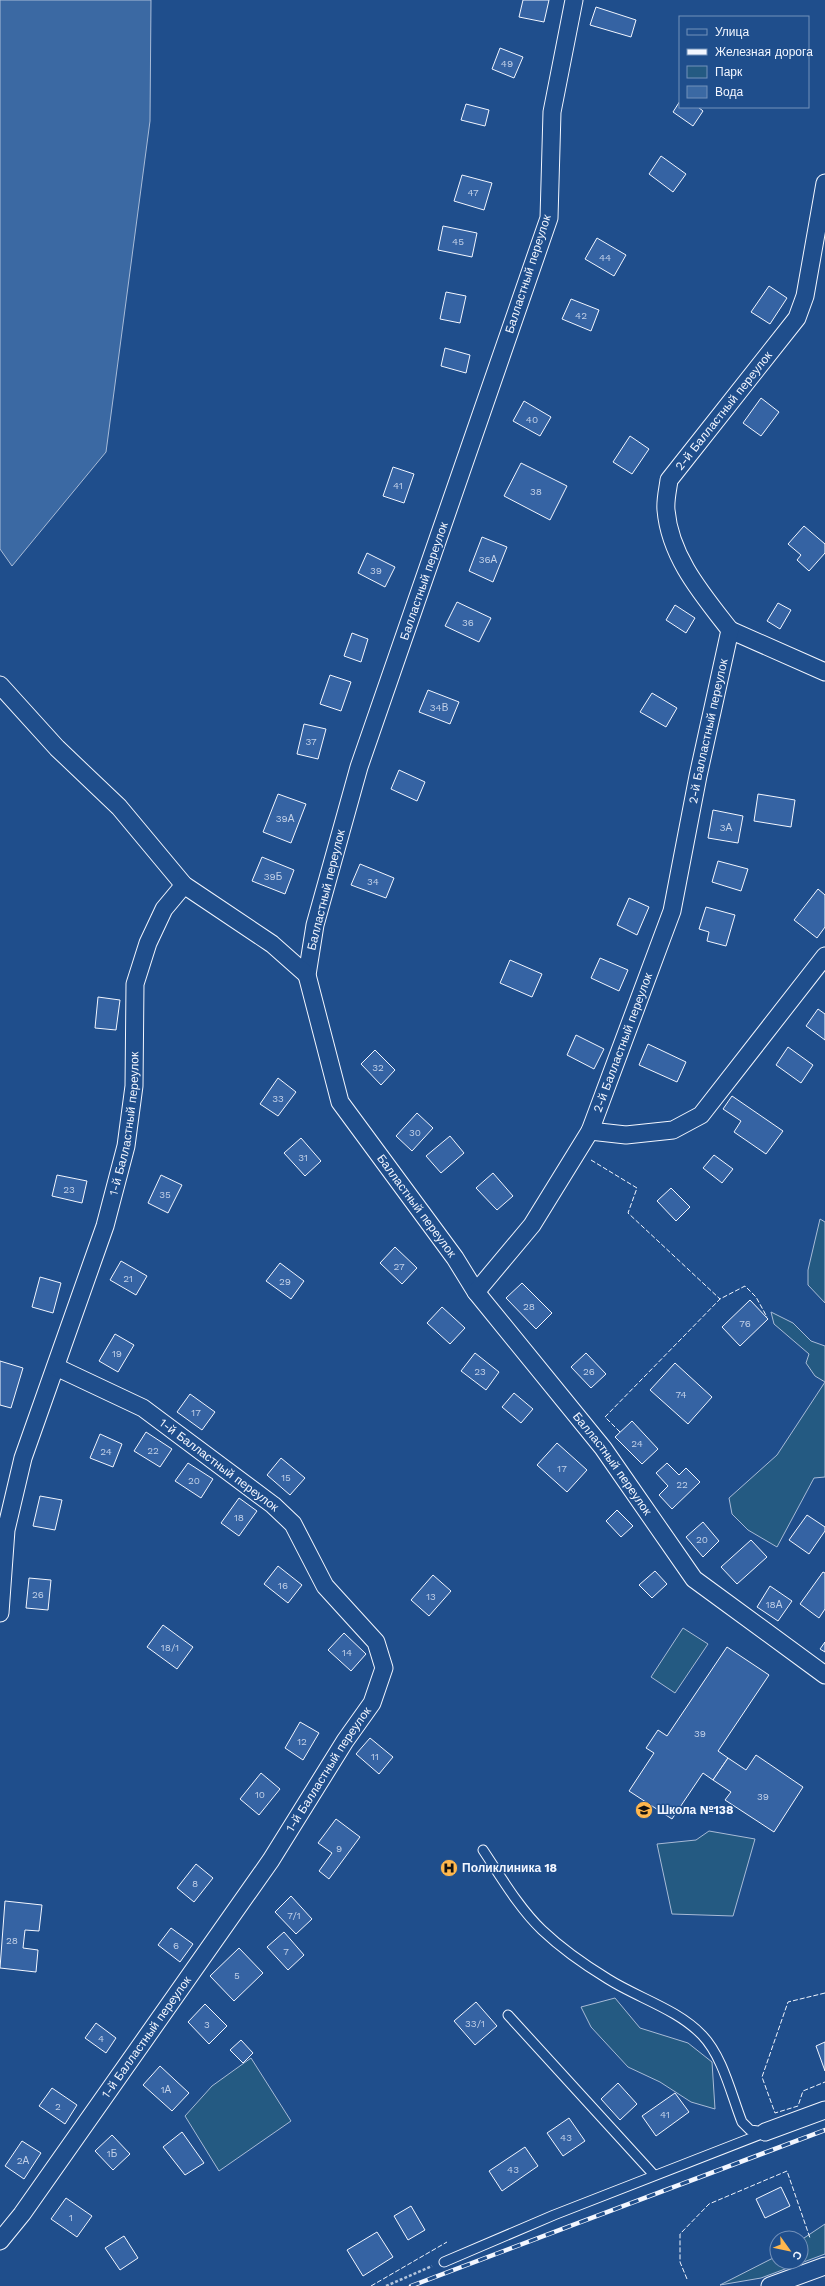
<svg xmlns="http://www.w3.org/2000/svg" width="825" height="2286" font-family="'Work Sans',sans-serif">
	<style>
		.green { fill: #245a82; stroke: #a8bbd7 }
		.water { fill: #3b69a3; stroke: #a8bbd7 }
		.building { fill: #3563a3; stroke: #f2f6ff }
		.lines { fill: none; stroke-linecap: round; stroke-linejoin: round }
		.lane-casing { stroke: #f2f6ff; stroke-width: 11 }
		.street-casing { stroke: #f2f6ff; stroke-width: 19 }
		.path { stroke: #b3c4dc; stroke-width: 2.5; stroke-dasharray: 3 2; stroke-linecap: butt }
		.lane { stroke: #1f4e8c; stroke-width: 9 }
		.street { stroke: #1f4e8c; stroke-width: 17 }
		.rail-casing { stroke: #f2f6ff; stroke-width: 4.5 }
		.rail { stroke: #1f4e8c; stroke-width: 3; stroke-dasharray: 9; stroke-linecap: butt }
		.fence { stroke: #f2f6ff; stroke-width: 1; stroke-dasharray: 5 2; stroke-linecap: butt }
		.labels { text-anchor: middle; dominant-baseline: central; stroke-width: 3; stroke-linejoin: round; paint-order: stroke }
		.number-label { font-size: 10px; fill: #c3d1e8 }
		.street-label { font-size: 12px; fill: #f2f6ff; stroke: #1f4e8c }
		.poi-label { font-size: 12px; font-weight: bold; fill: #f2f6ff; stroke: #1f4e8c; text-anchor: start }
	</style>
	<rect width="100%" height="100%" fill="#1f4e8c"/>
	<g class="green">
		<path d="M820,1219L825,1222V1303L808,1285V1270Z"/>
		<path d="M771,1312L793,1323L811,1341L825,1346V1477L814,1478L777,1547L748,1530L732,1514L729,1498L777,1455L825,1382L815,1376L806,1363L809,1354L774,1324Z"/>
		<path d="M683,1628L708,1644L675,1693L651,1677Z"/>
		<path d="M709,1831L755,1839L733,1916L672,1914L657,1844L696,1840Z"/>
		<path d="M615,1998L640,2028L688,2043L712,2062L715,2109L691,2102L660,2082L628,2067L591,2027L581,2007Z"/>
		<path d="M251,2058L291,2121L219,2171L185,2116L212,2086Z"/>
		<path d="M825,2224V2254L761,2278L720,2285L777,2256V2262H801V2240Z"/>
	</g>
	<path class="water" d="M0,0H151L150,121L106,452L12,566L0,549Z"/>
	<g class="building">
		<path d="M523,0H549L544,22L519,17Z"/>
		<path d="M596,7L636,20L631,37L590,25Z"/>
		<path d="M500,48L523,57L514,78L492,69Z"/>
		<path d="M680,101V107H698L703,111L693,126L673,112Z"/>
		<path d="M466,104L489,110L485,126L461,120Z"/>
		<path d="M661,156L686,174L673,192L649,174Z"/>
		<path d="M462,175L492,183L484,210L454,201Z"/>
		<path d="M443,226L477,233L472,257L438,250Z"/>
		<path d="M597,238L626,255L614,276L585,259Z"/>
		<path d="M769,286L787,298L770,324L751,312Z"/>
		<path d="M446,292L466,296L460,323L440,319Z"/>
		<path d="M571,299L599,310L591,331L562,319Z"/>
		<path d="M445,348L470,355L466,373L441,366Z"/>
		<path d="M761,398L779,412L761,436L743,423Z"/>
		<path d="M524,401L551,417L540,436L513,421Z"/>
		<path d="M630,436L649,449L632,474L613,462Z"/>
		<path d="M521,463L567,486L550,520L504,496Z"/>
		<path d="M393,467L414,474L404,503L383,496Z"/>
		<path d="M804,526L825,544V553L809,571L797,560L801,555L788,544Z"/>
		<path d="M482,537L507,547L493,582L469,571Z"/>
		<path d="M367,553L395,567L385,587L358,573Z"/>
		<path d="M457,602L491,618L479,642L445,626Z"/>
		<path d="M778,603L791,610L780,629L767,621Z"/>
		<path d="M675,605L695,618L686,633L666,620Z"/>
		<path d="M352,633L368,639L361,662L344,656Z"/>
		<path d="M330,675L351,682L341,711L320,704Z"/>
		<path d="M428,690L459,702L450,724L419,712Z"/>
		<path d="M652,693L677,708L666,727L640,712Z"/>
		<path d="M304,724L326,729L318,759L297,754Z"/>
		<path d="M399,770L425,782L417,801L391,789Z"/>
		<path d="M278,794L306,804L291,843L263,832Z"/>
		<path d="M758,794L795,800L791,827L754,821Z"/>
		<path d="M713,810L743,816L738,843L708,838Z"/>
		<path d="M262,857L294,870L285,894L252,881Z"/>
		<path d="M718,861L748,869L741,891L712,882Z"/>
		<path d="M360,864L394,878L386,898L351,885Z"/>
		<path d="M818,889L825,895V927L817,938L794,920Z"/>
		<path d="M629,898L649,907L637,935L617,925Z"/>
		<path d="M706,907L735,915L726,946L707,941L709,932L699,929Z"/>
		<path d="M600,958L628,970L619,991L591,978Z"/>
		<path d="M510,960L542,974L532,997L500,983Z"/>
		<path d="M98,997L120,1000L116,1030L95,1028Z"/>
		<path d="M818,1009L825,1014V1040L806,1026Z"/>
		<path d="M576,1035L604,1049L594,1069L567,1055Z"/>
		<path d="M648,1044L686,1062L677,1082L639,1065Z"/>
		<path d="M788,1047L813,1065L801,1083L776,1065Z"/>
		<path d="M375,1050L395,1070L381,1085L361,1064Z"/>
		<path d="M278,1078L296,1092L278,1116L260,1104Z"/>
		<path d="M732,1096L783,1131L766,1154L734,1132L741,1121L723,1109Z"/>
		<path d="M417,1113L433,1128L412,1151L396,1136Z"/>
		<path d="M450,1136L464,1153L441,1173L426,1156Z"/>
		<path d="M301,1138L321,1161L305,1176L284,1153Z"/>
		<path d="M714,1155L733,1169L722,1183L703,1168Z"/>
		<path d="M493,1173L513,1196L497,1210L476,1188Z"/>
		<path d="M57,1175L87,1181L82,1203L52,1196Z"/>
		<path d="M161,1175L182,1185L168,1213L148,1203Z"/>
		<path d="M671,1188L690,1207L676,1221L657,1201Z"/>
		<path d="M395,1247L417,1268L402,1284L380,1263Z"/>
		<path d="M121,1261L147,1276L136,1295L110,1280Z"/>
		<path d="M280,1263L304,1281L291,1299L266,1281Z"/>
		<path d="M40,1277L61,1283L53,1313L32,1307Z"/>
		<path d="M522,1283L552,1313L536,1329L506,1298Z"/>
		<path d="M750,1300L768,1319L740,1346L722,1327Z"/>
		<path d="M442,1307L465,1328L450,1344L427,1323Z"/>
		<path d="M115,1334L134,1345L118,1372L99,1361Z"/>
		<path d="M475,1353L499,1372L486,1390L461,1371Z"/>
		<path d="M586,1353L606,1374L591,1388L571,1367Z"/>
		<path d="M0,1361L23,1368L11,1408L0,1405Z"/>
		<path d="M675,1363L712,1397L688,1424L650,1390Z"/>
		<path d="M514,1393L533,1409L521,1423L502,1407Z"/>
		<path d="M190,1394L215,1412L202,1430L177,1412Z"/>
		<path d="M632,1421L658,1449L642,1464L615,1437Z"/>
		<path d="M146,1432L172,1449L160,1467L134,1451Z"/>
		<path d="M100,1434L122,1444L113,1467L90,1458Z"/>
		<path d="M557,1443L587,1470L567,1492L537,1465Z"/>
		<path d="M281,1458L305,1478L290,1495L267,1475Z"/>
		<path d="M188,1463L213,1479L201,1498L175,1481Z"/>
		<path d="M667,1463L679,1475L686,1468L700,1482L672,1509L659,1495L668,1486L656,1473Z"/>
		<path d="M40,1496L62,1500L55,1530L33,1526Z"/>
		<path d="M239,1498L257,1511L239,1536L221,1523Z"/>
		<path d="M617,1510L633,1526L621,1537L606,1521Z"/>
		<path d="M807,1515L825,1527V1531L809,1554L789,1540Z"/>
		<path d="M703,1522L719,1541L703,1557L686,1537Z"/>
		<path d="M751,1540L767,1557L737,1584L721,1567Z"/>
		<path d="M278,1566L302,1585L288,1603L264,1584Z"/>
		<path d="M655,1571L667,1584L652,1598L639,1585Z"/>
		<path d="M823,1572L825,1573V1609L819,1618L800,1604Z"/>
		<path d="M433,1575L451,1591L429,1616L411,1600Z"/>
		<path d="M29,1578L51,1580L48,1610L26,1608Z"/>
		<path d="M770,1586L792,1601L778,1621L757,1607Z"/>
		<path d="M163,1625L193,1647L177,1669L147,1647Z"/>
		<path d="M344,1633L366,1654L351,1671L328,1650Z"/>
		<path d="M825,1642V1652L820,1649Z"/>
		<path d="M727,1647L769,1675L718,1751L728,1758L713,1780L703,1773L672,1819L629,1791L654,1753L646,1748L658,1730L667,1736Z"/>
		<path d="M300,1722L319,1733L303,1760L285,1748Z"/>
		<path d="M370,1738L393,1757L379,1774L356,1754Z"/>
		<path d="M756,1755L803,1787L774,1832L725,1800L731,1792L713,1780L728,1758L746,1770Z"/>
		<path d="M261,1773L280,1789L259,1815L240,1799Z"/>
		<path d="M336,1819L360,1837L329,1879L319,1871L332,1853L318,1843Z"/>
		<path d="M196,1864L213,1878L194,1902L177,1888Z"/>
		<path d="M291,1896L312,1919L296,1934L275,1912Z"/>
		<path d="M5,1901L42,1905L39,1931L25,1930L23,1948L38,1950L36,1972L0,1968Z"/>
		<path d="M171,1928L193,1944L180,1962L158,1945Z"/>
		<path d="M284,1932L304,1955L288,1970L267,1947Z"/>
		<path d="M239,1948L263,1973L234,2001L210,1976Z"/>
		<path d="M476,2002L497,2026L475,2045L454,2021Z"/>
		<path d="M205,2004L227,2026L209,2044L188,2022Z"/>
		<path d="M96,2023L116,2038L106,2053L85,2038Z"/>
		<path d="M241,2040L253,2053L243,2063L230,2050Z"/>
		<path d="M825,2042V2071L816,2046Z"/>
		<path d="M160,2066L189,2093L172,2111L143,2085Z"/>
		<path d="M618,2083L637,2104L620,2120L601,2099Z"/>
		<path d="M52,2088L77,2105L65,2124L39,2106Z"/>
		<path d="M675,2093L689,2112L656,2136L642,2116Z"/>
		<path d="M569,2118L585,2141L563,2156L547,2133Z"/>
		<path d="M182,2132L204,2163L185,2175L163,2147Z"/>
		<path d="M112,2135L130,2154L113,2170L95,2151Z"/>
		<path d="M22,2141L41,2153L24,2179L5,2166Z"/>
		<path d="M525,2147L538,2166L502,2191L489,2171Z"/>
		<path d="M781,2187L790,2206L765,2218L756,2199Z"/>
		<path d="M66,2198L92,2216L77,2237L51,2219Z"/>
		<path d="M411,2206L425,2230L408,2240L394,2216Z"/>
		<path d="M377,2232L393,2257L363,2276L347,2250Z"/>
		<path d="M124,2236L138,2258L120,2270L105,2248Z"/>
	</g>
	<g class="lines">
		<defs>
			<g id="lane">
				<path d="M483,1850C501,1877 519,1908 542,1930C562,1949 585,1965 608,1979C638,1998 677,2009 702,2035C723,2057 731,2094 742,2122L750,2130L765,2132"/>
				<path d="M508,2015L654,2175"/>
				<path d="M444,2262L554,2215L764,2133"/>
			</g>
			<g id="street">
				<path id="s1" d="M574,0L552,112L549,218L359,767L315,925L307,975L340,1102L455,1258L476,1292L603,1448L694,1579L825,1675"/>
				<path d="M730,630L825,672"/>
				<path d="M0,685L57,748L119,807L184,885L272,944L307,975"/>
				<path d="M590,1131L626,1135L673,1130L701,1115L825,956"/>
				<path id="s2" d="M476,1292L532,1225L590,1131L672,911L698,776L730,630C702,594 670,557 666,510C665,500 668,489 669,480L797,318L805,296L825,183"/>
				<path id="s3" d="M0,1613L6,1530L23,1458L105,1226L126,1146L134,1086L135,984L148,943L164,909L184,885"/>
				<path d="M765,2132L825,2110"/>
				<path id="s4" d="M0,2241L22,2214L271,1860L345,1741L372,1703L384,1668L376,1642L325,1586L293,1524L273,1505L143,1408L56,1367"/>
				<path d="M770,2286L825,2266"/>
			</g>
		</defs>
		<use href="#lane" class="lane-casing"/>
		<use href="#street" class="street-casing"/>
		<path class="path" d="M386,2286L432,2266"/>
		<use href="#lane" class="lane"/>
		<use href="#street" class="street"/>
		<defs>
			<path id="rail" d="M411,2286L825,2130"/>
		</defs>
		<use href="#rail" class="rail-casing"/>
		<use href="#rail" class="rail"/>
		<g class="fence">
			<path d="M591,1160L637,1188L628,1213L720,1299"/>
			<path d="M620,1432L605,1417L720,1299L745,1286L756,1297L767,1317"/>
			<path d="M825,1993L788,2002L762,2077L775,2113L798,2106L803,2091L825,2082"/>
			<path d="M687,2279L680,2262V2234L709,2204L787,2171L810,2238"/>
			<path d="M371,2286L447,2242"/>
		</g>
	</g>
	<defs>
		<symbol id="school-disc" viewBox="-11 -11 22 22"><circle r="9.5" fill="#ffb74d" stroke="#1f4e8c"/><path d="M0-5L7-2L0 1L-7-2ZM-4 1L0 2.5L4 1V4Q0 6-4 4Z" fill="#111"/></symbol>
		<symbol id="hospital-disc" viewBox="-11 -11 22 22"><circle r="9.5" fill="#ffb74d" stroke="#1f4e8c"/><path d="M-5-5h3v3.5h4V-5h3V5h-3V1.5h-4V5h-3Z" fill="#111"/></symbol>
	</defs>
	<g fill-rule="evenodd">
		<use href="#school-disc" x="634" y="1800" width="20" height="20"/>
		<use href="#hospital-disc" x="439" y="1858" width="20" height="20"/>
	</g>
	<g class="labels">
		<g class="number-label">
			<text x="507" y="63">49</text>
			<text x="473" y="192">47</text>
			<text x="458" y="241">45</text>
			<text x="605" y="257">44</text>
			<text x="581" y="315">42</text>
			<text x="532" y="419">40</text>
			<text x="398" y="485">41</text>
			<text x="536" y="491">38</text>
			<text x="488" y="559">36А</text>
			<text x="376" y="570">39</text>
			<text x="468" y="622">36</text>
			<text x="439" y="707">34В</text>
			<text x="311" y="741">37</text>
			<text x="285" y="818">39А</text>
			<text x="726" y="827">3А</text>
			<text x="273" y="876">39Б</text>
			<text x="373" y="881">34</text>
			<text x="378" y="1067">32</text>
			<text x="278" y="1098">33</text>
			<text x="415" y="1132">30</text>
			<text x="303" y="1157">31</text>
			<text x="69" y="1189">23</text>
			<text x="165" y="1194">35</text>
			<text x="399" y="1266">27</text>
			<text x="128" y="1278">21</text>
			<text x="285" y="1281">29</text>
			<text x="529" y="1306">28</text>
			<text x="745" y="1323">76</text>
			<text x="117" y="1353">19</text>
			<text x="480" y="1371">23</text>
			<text x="589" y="1371">26</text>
			<text x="681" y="1394">74</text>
			<text x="196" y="1412">17</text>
			<text x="637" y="1443">24</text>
			<text x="153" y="1450">22</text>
			<text x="106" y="1451">24</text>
			<text x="562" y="1468">17</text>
			<text x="286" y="1477">15</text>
			<text x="194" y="1480">20</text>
			<text x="682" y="1484">22</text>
			<text x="239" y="1517">18</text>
			<text x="702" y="1539">20</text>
			<text x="283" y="1585">16</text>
			<text x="38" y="1594">26</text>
			<text x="431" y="1596">13</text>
			<text x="774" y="1604">18А</text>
			<text x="170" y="1647">18/1</text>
			<text x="347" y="1652">14</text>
			<text x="700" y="1733">39</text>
			<text x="302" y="1741">12</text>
			<text x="375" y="1756">11</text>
			<text x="260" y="1794">10</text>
			<text x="763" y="1796">39</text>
			<text x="339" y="1848">9</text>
			<text x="195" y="1883">8</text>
			<text x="294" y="1915">7/1</text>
			<text x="12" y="1940">28</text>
			<text x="176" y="1945">6</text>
			<text x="286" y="1951">7</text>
			<text x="237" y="1975">5</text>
			<text x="475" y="2023">33/1</text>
			<text x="207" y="2024">3</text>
			<text x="101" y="2038">4</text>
			<text x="166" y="2089">1А</text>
			<text x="58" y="2106">2</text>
			<text x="665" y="2114">41</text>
			<text x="566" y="2137">43</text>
			<text x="112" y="2153">1Б</text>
			<text x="23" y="2160">2А</text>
			<text x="513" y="2169">43</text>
			<text x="71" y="2217">1</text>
		</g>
		<g class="street-label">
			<text transform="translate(528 274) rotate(-72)">Балластный переулок</text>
			<text stroke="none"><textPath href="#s2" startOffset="976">2-й Балластный переулок</textPath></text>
			<text transform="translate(424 581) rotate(-71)">Балластный переулок</text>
			<text stroke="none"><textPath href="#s2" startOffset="616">2-й Балластный переулок</textPath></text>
			<text transform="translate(326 890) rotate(-76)">Балластный переулок</text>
			<text stroke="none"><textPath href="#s2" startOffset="292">2-й Балластный переулок</textPath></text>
			<text stroke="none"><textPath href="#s3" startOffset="508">1-й Балластный переулок</textPath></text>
			<text stroke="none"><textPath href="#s1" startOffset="1276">Балластный переулок</textPath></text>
			<text stroke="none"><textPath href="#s1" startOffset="1600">Балластный переулок</textPath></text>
			<text transform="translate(219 1465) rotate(37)">1-й Балластный переулок</text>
			<text stroke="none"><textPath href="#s4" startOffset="575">1-й Балластный переулок</textPath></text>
			<text stroke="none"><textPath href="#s4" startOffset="251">1-й Балластный переулок</textPath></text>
		</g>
		<g class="poi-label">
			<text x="657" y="1810">Школа №138</text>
			<text x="462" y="1868">Поликлиника 18</text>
		</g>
	</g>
	<rect x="679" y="16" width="130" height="92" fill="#1f4e8c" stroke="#7391ba"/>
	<rect x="687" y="29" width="20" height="6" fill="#1f4e8c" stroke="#7391ba"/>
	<text x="715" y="36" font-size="12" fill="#f2f6ff">Улица</text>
	<rect x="687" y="49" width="20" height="6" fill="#f2f6ff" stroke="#7391ba"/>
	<text x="715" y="56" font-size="12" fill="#f2f6ff">Железная дорога</text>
	<rect x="687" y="66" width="20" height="12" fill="#245a82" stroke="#7391ba"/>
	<text x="715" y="76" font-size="12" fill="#f2f6ff">Парк</text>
	<rect x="687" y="86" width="20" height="12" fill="#3b69a3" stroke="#7391ba"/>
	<text x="715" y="96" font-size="12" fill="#f2f6ff">Вода</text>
	<g transform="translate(789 2250) rotate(123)"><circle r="19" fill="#1f4e8c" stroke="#7391ba"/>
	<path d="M0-3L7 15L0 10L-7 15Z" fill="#ffb74d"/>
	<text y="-6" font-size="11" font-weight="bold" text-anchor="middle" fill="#f2f6ff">С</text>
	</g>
</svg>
